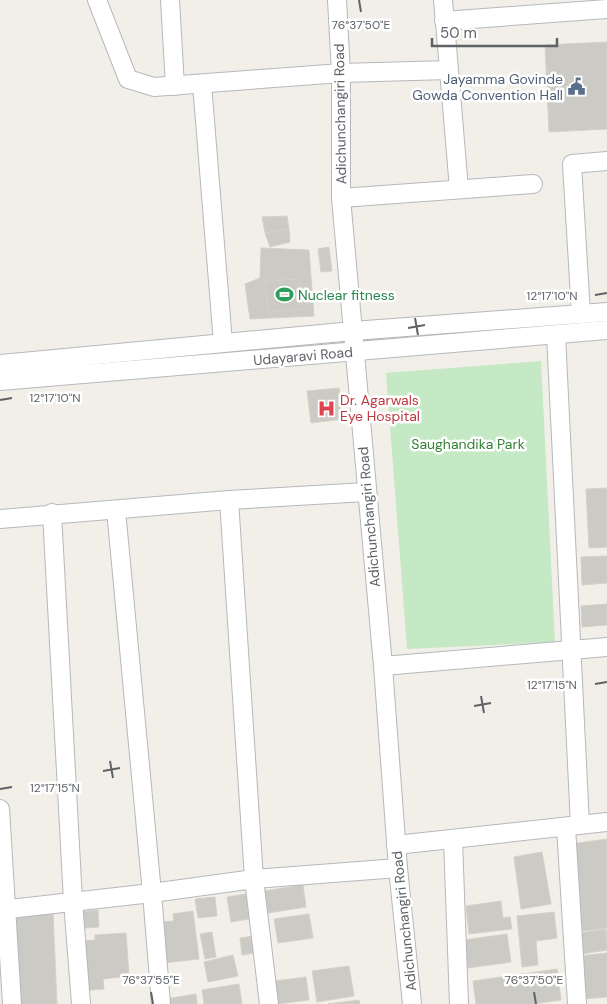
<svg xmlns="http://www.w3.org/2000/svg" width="607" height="1004" font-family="'DM Sans',sans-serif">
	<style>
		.green { fill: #c5e8c5 }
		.building { fill: #cccac5; stroke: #d6d1c6 }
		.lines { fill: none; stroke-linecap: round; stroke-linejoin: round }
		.minor-casing { stroke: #b5b8bc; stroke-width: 20 }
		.minor { stroke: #fff; stroke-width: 18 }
		.ticks { fill: none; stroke: #5f6368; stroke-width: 2 }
		.labels { text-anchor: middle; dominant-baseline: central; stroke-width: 5; stroke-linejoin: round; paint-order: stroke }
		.service-label { font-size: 14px; fill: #4e5e75; stroke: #fff; text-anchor: end }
		.street-label { font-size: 14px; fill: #5f6368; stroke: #fff }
		.leisure-label { font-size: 14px; fill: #27864d; stroke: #fff; text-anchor: start }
		.health-label { font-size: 14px; fill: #be3a42; stroke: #fff; text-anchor: start }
		.park-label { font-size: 14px; fill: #348238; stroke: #fff }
		.ticks-label { font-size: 12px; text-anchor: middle; fill: #5f6368; stroke: #fff; stroke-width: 5; stroke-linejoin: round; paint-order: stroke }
	</style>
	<rect width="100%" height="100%" fill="#f1efe8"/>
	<path class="green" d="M541,361L555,642L407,649L386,373Z"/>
	<g class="building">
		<path d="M607,42V129L549,132L545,45Z"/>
		<path d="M287,216L289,229L265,233L262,217Z"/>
		<path d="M289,229L290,242L270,247L265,233Z"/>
		<path d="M329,247L332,271L321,272L318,249Z"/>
		<path d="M261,248L309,250L314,316L250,319L245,284L260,278Z"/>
		<path d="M299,279L303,309L268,312L265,281Z"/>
		<path d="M339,388L343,419L311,423L307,391Z"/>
		<path d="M607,488V547L589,548L586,489Z"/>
		<path d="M607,556V583L582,585L581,557Z"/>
		<path d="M607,604V625L582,627L581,606Z"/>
		<path d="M607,839V928L583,931L571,844Z"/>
		<path d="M542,852L551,904L521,909L514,857Z"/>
		<path d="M303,885L306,907L268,913L264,891Z"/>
		<path d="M246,894L249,919L231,922L227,897Z"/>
		<path d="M215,897L217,916L198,918L195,899Z"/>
		<path d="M501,901L503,918L510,917L512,929L469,934L466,906Z"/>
		<path d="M98,910L99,927L72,929L71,913Z"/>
		<path d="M193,911L199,959L155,964L150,923L174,921L173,914Z"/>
		<path d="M53,912L57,1004H9L4,914Z"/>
		<path d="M554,912L557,938L536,941L538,965L522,967L517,916Z"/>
		<path d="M309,914L313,938L278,943L274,919Z"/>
		<path d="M606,929L607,950L581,954L578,933Z"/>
		<path d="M212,932L216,957L205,959L200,934Z"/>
		<path d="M126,933L129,976L103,979L104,989L78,991L73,942L95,940V935Z"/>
		<path d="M507,934L511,962L468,968L464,940Z"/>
		<path d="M253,936L256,953L242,955L240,938Z"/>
		<path d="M607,953V997L583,999L579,956Z"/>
		<path d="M233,955L238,976L208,982L204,962Z"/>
		<path d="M349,966L354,996L317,1002L312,971Z"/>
		<path d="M557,969L561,1000L533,1004H476L473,981Z"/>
		<path d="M306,977L309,1000L278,1004L275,981Z"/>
		<path d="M239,984L242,1004H204L202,990Z"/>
		<path d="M196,994L197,1004H167L166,999Z"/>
		<path d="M359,1000L360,1004H328Z"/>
	</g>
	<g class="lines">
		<defs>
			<g id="minor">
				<path d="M97,0L128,79L154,87L341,73L449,70L443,0"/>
				<path d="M170,0L175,86"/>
				<path d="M337,0L341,73V198L383,666L398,868L412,1004"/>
				<path d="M444,21L607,9"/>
				<path d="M449,70L459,189"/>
				<path d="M202,84L223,343"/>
				<path d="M341,198L533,184"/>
				<path d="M581,314L572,164L607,161"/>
				<path d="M556,335L580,825"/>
				<path d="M0,364L353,331L607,312"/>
				<path d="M0,381L607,330"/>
				<path d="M229,500L254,879L269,1004"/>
				<path d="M116,510L152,893L161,1004"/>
				<path d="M52,513L73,901L81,1004"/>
				<path d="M0,519L229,500L366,492"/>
				<path d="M383,666L607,647"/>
				<path d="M0,809L12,1004"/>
				<path d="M566,827L577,1004"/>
				<path d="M453,840L459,1004"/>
				<path d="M396,845L607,822"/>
				<path d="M0,910L152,893L254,879L398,868"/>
			</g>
		</defs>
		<use href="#minor" class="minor-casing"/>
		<use href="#minor" class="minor"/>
	</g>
	<path class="ticks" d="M359,0L361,12M595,295L607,293M415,318L418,335M408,328L425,325M0,400L12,398M595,684L607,682M481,696L484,713M474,706L491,703M110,761L113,778M103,771L120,768M0,789L12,787M151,992L153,1004M534,992L536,1004"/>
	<defs>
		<symbol id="civic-bare" viewBox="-9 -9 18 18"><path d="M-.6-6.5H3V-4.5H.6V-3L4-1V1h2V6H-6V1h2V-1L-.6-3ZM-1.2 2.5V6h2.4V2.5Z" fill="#5c6f8a" stroke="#fff" stroke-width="2.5" paint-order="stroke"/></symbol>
		<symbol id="stadium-bare" viewBox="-9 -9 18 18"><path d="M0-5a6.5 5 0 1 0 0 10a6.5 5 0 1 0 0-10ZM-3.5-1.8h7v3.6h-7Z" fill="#2e9e5b" stroke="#fff" stroke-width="2.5" paint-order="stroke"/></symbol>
		<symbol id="hospital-bare" viewBox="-9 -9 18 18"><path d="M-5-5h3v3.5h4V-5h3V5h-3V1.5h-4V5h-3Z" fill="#e0444e" stroke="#fff" stroke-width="2.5" paint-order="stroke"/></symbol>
	</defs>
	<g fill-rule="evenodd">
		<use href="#civic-bare" x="564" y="74" width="25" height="25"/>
		<use href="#stadium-bare" x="272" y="282" width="25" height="25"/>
		<use href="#hospital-bare" x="314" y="396" width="25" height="25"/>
	</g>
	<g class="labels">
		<g class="service-label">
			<text x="563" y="79">Jayamma Govinde<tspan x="563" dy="16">Gowda Convention Hall</tspan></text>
		</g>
		<g class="street-label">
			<text transform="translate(340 114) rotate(-91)">Adichunchangiri Road</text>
			<text transform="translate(303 356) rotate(-5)">Udayaravi Road</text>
			<text transform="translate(369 517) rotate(-95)">Adichunchangiri Road</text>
			<text transform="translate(404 921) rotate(-96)">Adichunchangiri Road</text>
		</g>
		<g class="leisure-label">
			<text x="298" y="295">Nuclear fitness</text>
		</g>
		<g class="health-label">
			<text x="340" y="400">Dr. Agarwals<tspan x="340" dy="16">Eye Hospital</tspan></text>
		</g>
		<g class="park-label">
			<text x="468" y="444">Saughandika Park</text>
		</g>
	</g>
	<g class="ticks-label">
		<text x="361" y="29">76°37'50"E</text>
		<text x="552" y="300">12°17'10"N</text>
		<text x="55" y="402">12°17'10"N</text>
		<text x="552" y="689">12°17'15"N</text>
		<text x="55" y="792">12°17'15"N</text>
		<text x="151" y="984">76°37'55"E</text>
		<text x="534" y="984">76°37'50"E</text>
	</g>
	<path d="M432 38v8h125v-8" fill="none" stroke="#5f6368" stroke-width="2.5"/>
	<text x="440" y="38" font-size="15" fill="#5f6368" stroke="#ffffff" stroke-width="4" paint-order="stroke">50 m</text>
</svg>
